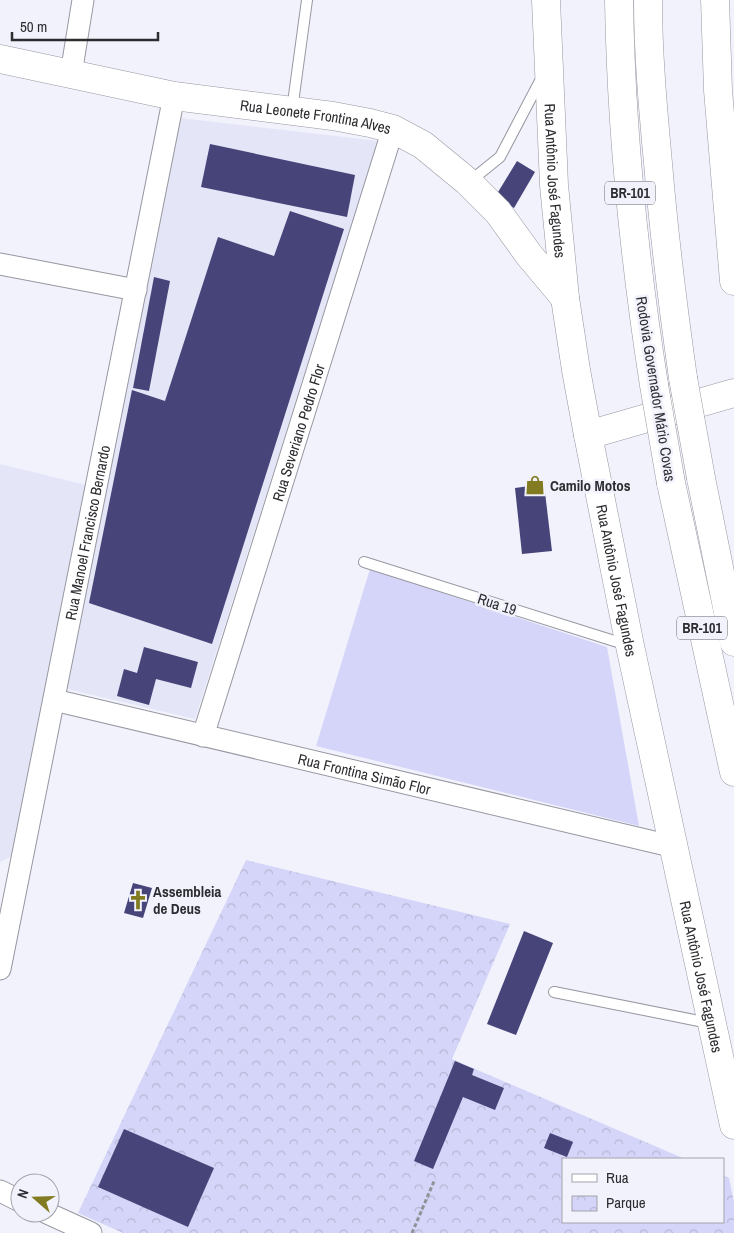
<svg xmlns="http://www.w3.org/2000/svg" width="734" height="1233" font-family="'Archivo Narrow',sans-serif">
	<style>
		.built { fill: #e4e5f7 }
		.grass { fill: #d4d5f8 }
		.park { fill: url(#park-crowns) }
		.building { fill: #474479 }
		.lines { fill: none; stroke-linecap: round; stroke-linejoin: round }
		.lane-casing { stroke: #9697a0; stroke-width: 12 }
		.street-casing { stroke: #9697a0; stroke-width: 23 }
		.secondary-casing { stroke: #9697a0; stroke-width: 29 }
		.highway-casing { stroke: #9697a0; stroke-width: 29 }
		.path { stroke: #919199; stroke-width: 3; stroke-dasharray: 4 2.5; stroke-linecap: butt }
		.lane { stroke: #fff; stroke-width: 10 }
		.street { stroke: #fff; stroke-width: 21 }
		.secondary { stroke: #fff; stroke-width: 28 }
		.highway { stroke: #fff; stroke-width: 28 }
		.highway-bridge-casing { stroke: #9697a0; stroke-width: 29; stroke-linecap: butt }
		.highway-bridge { stroke: #fff; stroke-width: 28 }
		.labels { text-anchor: middle; dominant-baseline: central; stroke-width: 5; stroke-linejoin: round; paint-order: stroke }
		.shield { fill: #f2f2fd; stroke: #68686e; stroke-width: 1 }
		.shield-label { font-size: 14px; font-weight: bold; fill: #2d2d31 }
		.street-label { font-size: 15px; fill: #2d2d31; stroke: #f2f2fd }
		.poi-label { font-size: 15px; font-weight: bold; fill: #2d2d31; stroke: #f2f2fd; text-anchor: start }
	</style>
	<defs>
		<pattern id="park-crowns" width="20" height="18" patternUnits="userSpaceOnUse" patternTransform="scale(1.25)"><rect width="20" height="18" fill="#d4d5f8"/><path d="M2 6a3 3 0 1 1 6 0M12 15a3 3 0 1 1 6 0" fill="none" stroke="#b6b7d5"/></pattern>
	</defs>
	<rect width="100%" height="100%" fill="#f2f2fd"/>
	<g class="built">
		<path d="M180,118L378,141L195,719L67,689Z"/>
		<path d="M0,464L86,485L12,856L0,862Z"/>
	</g>
	<path class="grass" d="M370,569L607,647L639,826L316,746Z"/>
	<path class="park" d="M246,860L510,924L452,1059L685,1159H563V1222H723V1175L729,1178L734,1202V1233H123L78,1213Z"/>
	<g class="building">
		<path d="M210,144L355,175L347,217L201,187Z"/>
		<path d="M517,161L535,172L514,208L495,197Z"/>
		<path d="M290,211L344,229L212,644L89,603L132,390L165,401L218,237L274,256Z"/>
		<path d="M154,277L170,281L149,391L133,388Z"/>
		<path d="M544,484L552,551L522,554L515,488Z"/>
		<path d="M144,647L198,662L191,688L156,679L149,705L117,696L124,669L137,673Z"/>
		<path d="M133,883L152,888L143,918L124,913Z"/>
		<path d="M524,931L553,943L516,1035L487,1024Z"/>
		<path d="M455,1061L474,1069L472,1075L504,1088L495,1110L463,1097L433,1169L414,1161Z"/>
		<path d="M124,1129L214,1168L188,1227L98,1187Z"/>
		<path d="M550,1133L573,1142L567,1157L544,1148Z"/>
	</g>
	<g class="lines">
		<defs>
			<g id="lane">
				<path d="M292,110L307,0"/>
				<path d="M469,182L500,157L542,77"/>
				<path d="M364,562L627,645"/>
				<path d="M554,992L709,1023"/>
			</g>
			<g id="street">
				<path d="M71,74L83,0"/>
				<path d="M0,264L136,290"/>
				<path id="s1" d="M54,700L675,847"/>
				<path id="s2" d="M203,736L393,129"/>
				<path id="s3" d="M0,969L174,96"/>
				<path d="M0,1191L20,1201"/>
				<path d="M47,1213L91,1233"/>
			</g>
			<g id="secondary">
				<path id="s4" d="M546,0L554,185L565,298L576,370L588,435L630,646L734,1125"/>
				<path d="M715,0L718,90L734,281"/>
				<path id="s5" d="M0,59L174,96L333,116L370,123L393,129L423,145L468,182L498,212L529,255L565,298"/>
				<path d="M588,435L734,393"/>
			</g>
			<g id="highway">
				<path d="M619,0C621,129 634,257 654,385"/>
				<path d="M648,0C648,54 653,109 658,163C664,235 673,307 683,378"/>
				<path d="M701,478L734,642"/>
				<path d="M671,483L734,772"/>
			</g>
		</defs>
		<use href="#lane" class="lane-casing"/>
		<use href="#street" class="street-casing"/>
		<use href="#secondary" class="secondary-casing"/>
		<use href="#highway" class="highway-casing"/>
		<path class="path" d="M412,1233L435,1179"/>
		<use href="#lane" class="lane"/>
		<use href="#street" class="street"/>
		<use href="#secondary" class="secondary"/>
		<use href="#highway" class="highway"/>
		<defs>
			<g id="highway-bridge">
				<path d="M683,378L701,478"/>
				<path d="M654,385L671,483"/>
			</g>
		</defs>
		<use href="#highway-bridge" class="highway-bridge-casing"/>
		<use href="#highway-bridge" class="highway-bridge"/>
	</g>
	<defs>
		<symbol id="shop-bare" viewBox="-9 -9 18 18"><path d="M-5-2.5h2.3a2.7 3.5 0 0 1 5.4 0H5L5.5 6h-11ZM-1.5-2.5h3a1.5 2.3 0 0 0-3 0Z" fill="#827b21" stroke="#f2f2fd" stroke-width="2.5" paint-order="stroke"/></symbol>
		<symbol id="church-bare" viewBox="-9 -9 18 18"><path d="M-1.2-6h2.4v3.5h3.3v2.4h-3.3V6h-2.4V-.1h-3.3v-2.4h3.3Z" fill="#827b21" stroke="#f2f2fd" stroke-width="2.5" paint-order="stroke"/></symbol>
	</defs>
	<g fill-rule="evenodd">
		<use href="#shop-bare" x="521" y="471" width="28" height="28"/>
		<use href="#church-bare" x="124" y="886" width="28" height="28"/>
	</g>
	<g class="labels">
		<g class="shield">
			<rect x="605" y="181.5" width="50" height="23" rx="4"/>
			<rect x="677" y="616.5" width="50" height="23" rx="4"/>
		</g>
		<g class="shield-label">
			<text x="630" y="193">BR-101</text>
			<text x="702" y="628">BR-101</text>
		</g>
		<g class="street-label">
			<text stroke="none"><textPath href="#s5" startOffset="321">Rua Leonete Frontina Alves</textPath></text>
			<text stroke="none"><textPath href="#s4" startOffset="181">Rua Antônio José Fagundes</textPath></text>
			<text transform="translate(656 389) rotate(81)">Rodovia Governador Mário Covas</text>
			<text stroke="none"><textPath href="#s2" startOffset="318">Rua Severiano Pedro Flor</textPath></text>
			<text stroke="none"><textPath href="#s3" startOffset="445">Rua Manoel Francisco Bernardo</textPath></text>
			<text stroke="none"><textPath href="#s4" startOffset="586">Rua Antônio José Fagundes</textPath></text>
			<text transform="translate(497 604) rotate(18)">Rua 19</text>
			<text stroke="none"><textPath href="#s1" startOffset="319">Rua Frontina Simão Flor</textPath></text>
			<text stroke="none"><textPath href="#s4" startOffset="991">Rua Antônio José Fagundes</textPath></text>
		</g>
		<g class="poi-label">
			<text x="550" y="485">Camilo Motos</text>
			<text x="153" y="891">Assembleia<tspan x="153" dy="17">de Deus</tspan></text>
		</g>
	</g>
	<rect x="562" y="1158" width="162" height="65" fill="#f2f2fd" stroke="#a3a3ab"/>
	<rect x="572" y="1174" width="25" height="8" fill="#ffffff" stroke="#a3a3ab"/>
	<text x="606" y="1183" font-size="15" fill="#2d2d31">Rua</text>
	<rect x="572" y="1196" width="25" height="15" fill="url(#park-crowns)" stroke="#a3a3ab"/>
	<text x="606" y="1208" font-size="15" fill="#2d2d31">Parque</text>
	<g transform="translate(35 1198) rotate(290)"><circle r="24" fill="#f2f2fd" stroke="#a3a3ab"/>
	<path d="M0-4L9 19L0 12L-9 19Z" fill="#827b21"/>
	<text y="-8" font-size="14" font-weight="bold" text-anchor="middle" fill="#2d2d31">N</text>
	</g>
	<path d="M12 32v8h146v-8" fill="none" stroke="#2d2d31" stroke-width="2.5"/>
	<text x="20" y="32" font-size="15" fill="#2d2d31" stroke="#f2f2fd" stroke-width="4" paint-order="stroke">50 m</text>
</svg>
